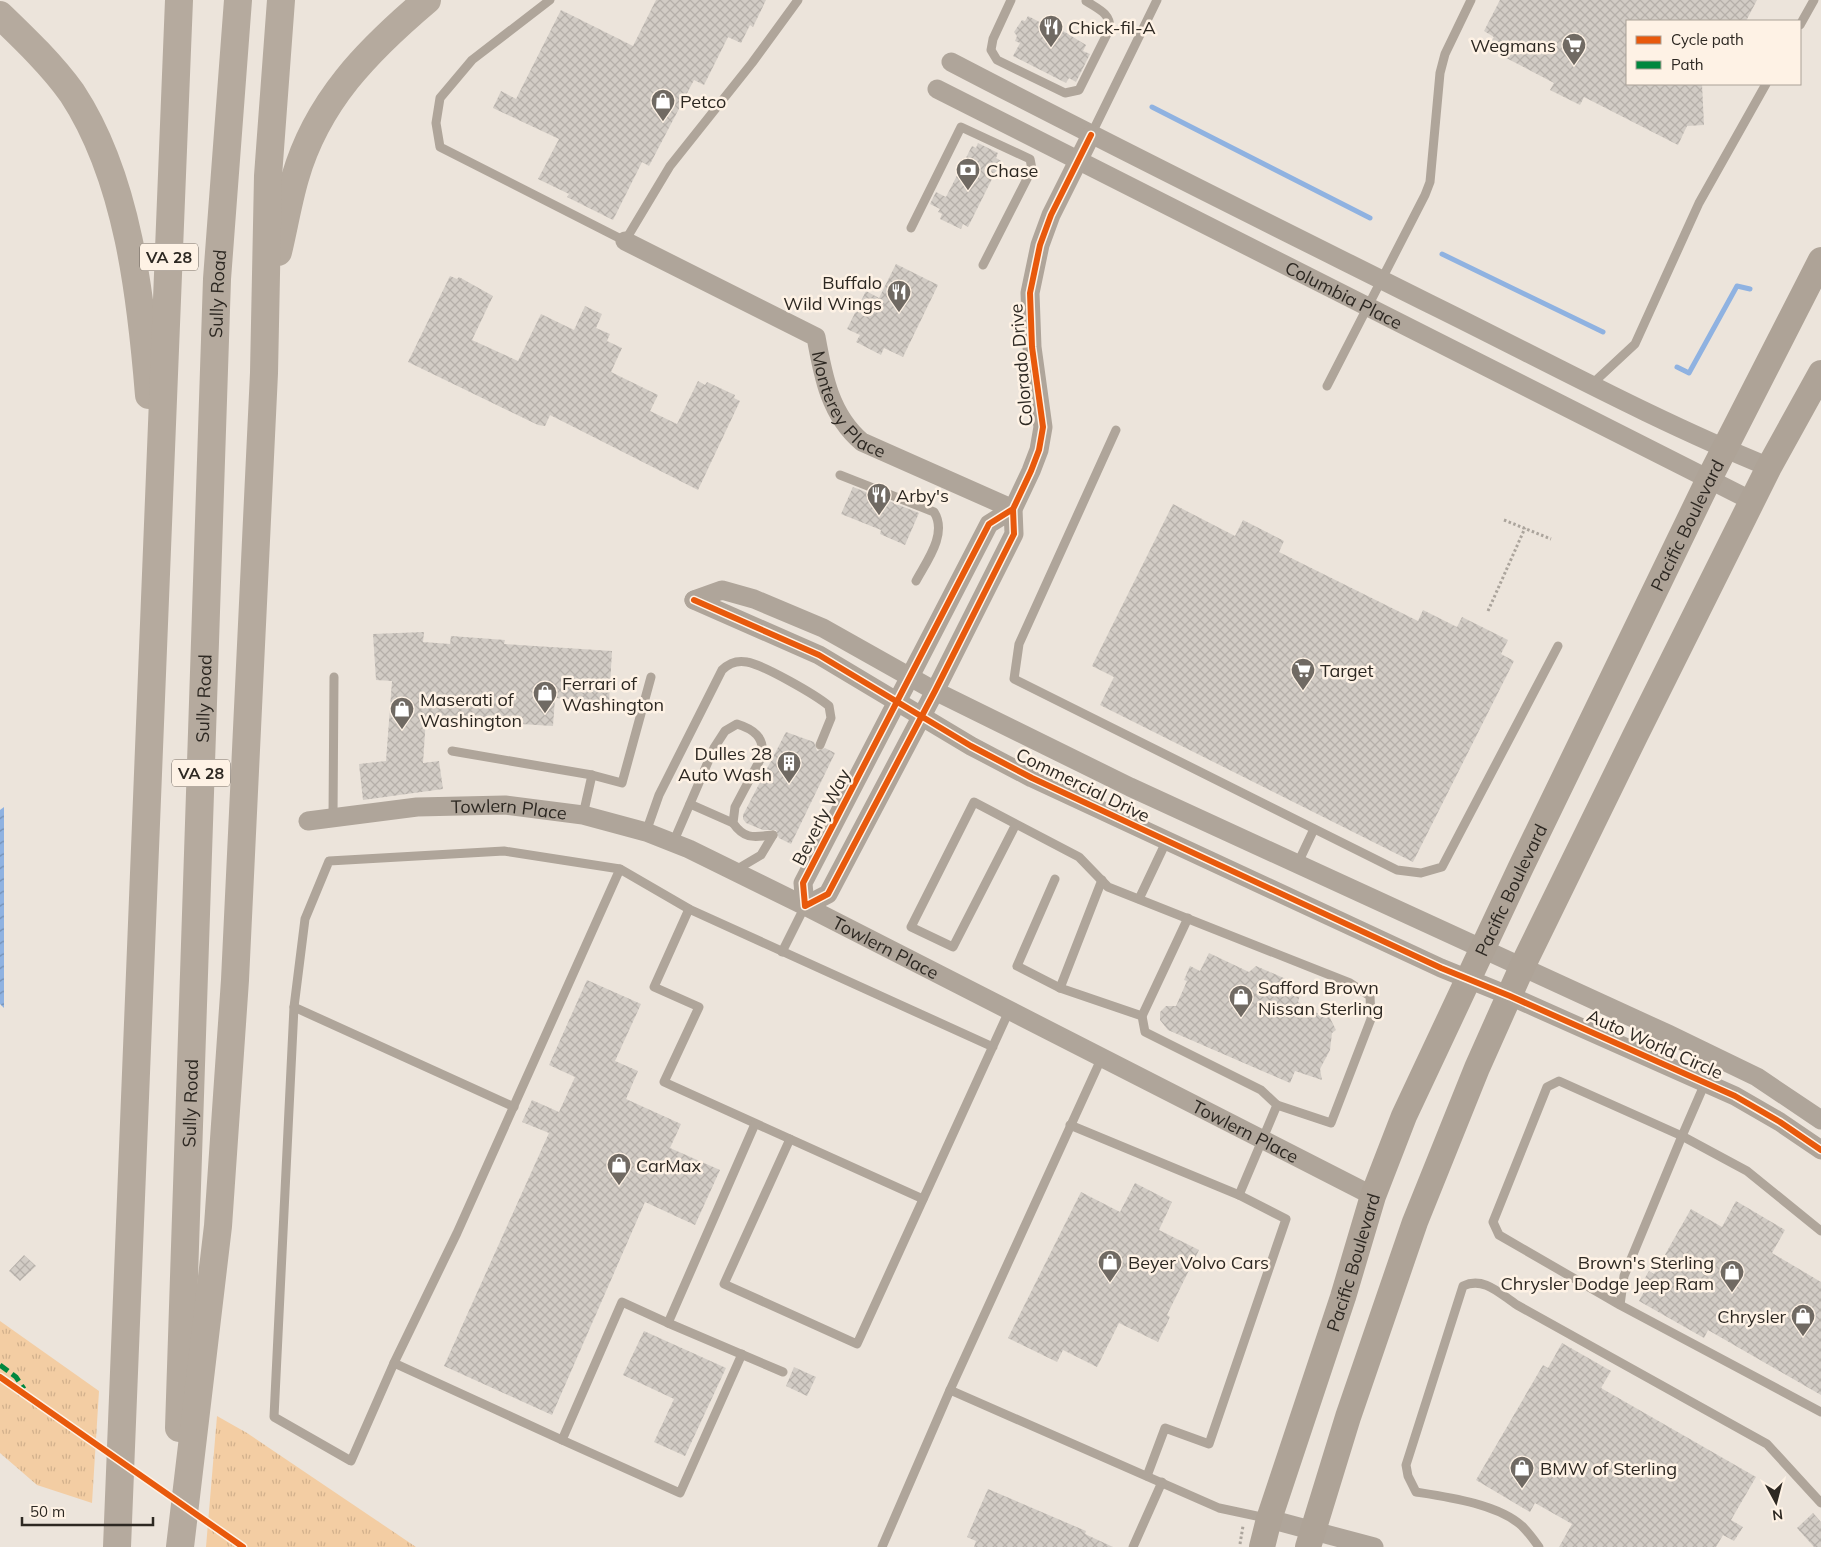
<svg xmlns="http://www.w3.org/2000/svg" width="1821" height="1547" font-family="Mulish,sans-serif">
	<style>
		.grass { fill: url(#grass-tufts) }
		.water { fill: url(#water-waves) }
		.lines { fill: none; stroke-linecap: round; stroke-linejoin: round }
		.stream { stroke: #8fb2e1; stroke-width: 5 }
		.building { fill: url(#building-cross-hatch) }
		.path { stroke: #aba49c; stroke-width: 3; stroke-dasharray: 2.5 2.5; stroke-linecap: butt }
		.lane { stroke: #afa59a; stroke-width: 9 }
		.street { stroke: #afa59a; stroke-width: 19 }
		.secondary { stroke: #aea397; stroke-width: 26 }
		.highway { stroke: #b5aa9e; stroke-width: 28 }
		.quiet { stroke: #00873e; stroke-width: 5; stroke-dasharray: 10 5; stroke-linecap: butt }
		.cycleway-casing { stroke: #fef2e5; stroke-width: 9 }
		.cycleway { stroke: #e8590c; stroke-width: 6 }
		.labels { text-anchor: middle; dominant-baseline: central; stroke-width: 5; stroke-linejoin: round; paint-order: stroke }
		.shield { fill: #fef2e5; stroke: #6c655c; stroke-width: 1 }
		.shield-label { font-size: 16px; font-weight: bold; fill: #2d2822 }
		.poi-label { font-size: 18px; fill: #2d2822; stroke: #fef2e5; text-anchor: start }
		.street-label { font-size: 18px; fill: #2d2822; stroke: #fef2e5 }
	</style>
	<defs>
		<pattern id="grass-tufts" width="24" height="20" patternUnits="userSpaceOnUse" patternTransform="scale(1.25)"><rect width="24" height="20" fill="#f3cda3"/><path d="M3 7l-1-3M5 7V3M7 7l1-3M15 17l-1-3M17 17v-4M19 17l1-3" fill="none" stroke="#d1b08c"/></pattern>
		<pattern id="water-waves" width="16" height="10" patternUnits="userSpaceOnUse" patternTransform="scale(1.25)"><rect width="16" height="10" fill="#8fb2e1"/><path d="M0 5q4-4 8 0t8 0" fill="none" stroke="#7591b6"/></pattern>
		<pattern id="building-cross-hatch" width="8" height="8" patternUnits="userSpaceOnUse" patternTransform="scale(1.25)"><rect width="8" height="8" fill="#d2ccc5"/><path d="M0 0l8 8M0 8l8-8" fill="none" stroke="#b5afa9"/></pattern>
	</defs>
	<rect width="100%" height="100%" fill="#ece4db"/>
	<g class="grass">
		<path d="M0,1321L99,1391L92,1503L37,1485L0,1453Z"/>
		<path d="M217,1416L247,1433L416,1547H206Z"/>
	</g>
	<path class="water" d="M4,807V1008L0,1004V810Z"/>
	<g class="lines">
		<g class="stream">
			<path d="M1152,107L1370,218"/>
			<path d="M1442,254L1603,332"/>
			<path d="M1677,367L1689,373L1737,286L1750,289"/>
		</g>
	</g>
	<g class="building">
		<path d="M656,0H766L753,27L750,25L741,43L728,37L704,85L694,80L649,166L642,162L613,220L567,197L569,194L538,179L559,139L493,108L501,91L516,99L561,10L633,46Z"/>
		<path d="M1500,0H1757L1746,21H1627V84H1702L1704,125L1687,126L1678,145L1584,97L1580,105L1550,90L1554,83L1487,48L1494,37L1484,31Z"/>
		<path d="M1028,16L1053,29L1055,26L1086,45L1083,51L1090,54L1076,82L1069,78L1066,83L1013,56L1020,43L1015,41L1017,36L1014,32L1022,20L1025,21Z"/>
		<path d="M978,143L998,153L996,158L1001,161L968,227L963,224L961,229L940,219L942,214L938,212L940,209L930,204L936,192L946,197L972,146L976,148Z"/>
		<path d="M896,264L938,285L903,357L884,348L881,355L856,342L860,335L847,329L866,291L879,298Z"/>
		<path d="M450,276L457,279L459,277L493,296L472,340L518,361L541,314L574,330L585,306L602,314L596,328L610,334L607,341L622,348L611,372L658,395L650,411L677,424L698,381L705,385L707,382L735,395L734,398L740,401L698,490L550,415L545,426L538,425L408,362Z"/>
		<path d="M853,487L919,513L905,545L880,534L881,530L841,514Z"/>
		<path d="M1173,504L1235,536L1243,520L1284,541L1279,552L1418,621L1423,610L1457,627L1462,617L1508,640L1501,654L1514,661L1413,862L1100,705L1114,677L1092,666Z"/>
		<path d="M424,632L423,642L450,644L451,636L505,640L504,644L612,651L609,702L555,698L553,726L426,718L423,763L439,761L443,789L363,800L359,764L386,761L392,681L376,680L373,634Z"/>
		<path d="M786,732L814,742L817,751L825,748L835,753L791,844L779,838L776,830H763L746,823L743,819V815Z"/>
		<path d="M1209,953L1249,972L1256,966L1302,986L1298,1002L1326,1018L1329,1016L1336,1030L1332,1033L1330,1050L1320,1069L1322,1080L1295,1071L1290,1083L1168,1030L1160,1020V1012L1166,1006H1176L1187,981L1184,980L1190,966L1200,971Z"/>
		<path d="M587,980L641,1004L615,1061L638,1071L626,1099L681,1124L670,1148L720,1170L695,1225L645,1202L552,1415L444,1366L549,1133L522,1122L532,1100L559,1112L575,1077L549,1065Z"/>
		<path d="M1135,1183L1172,1202L1159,1230L1199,1250L1167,1315L1170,1317L1158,1342L1119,1323L1097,1367L1063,1350L1057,1362L1008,1338L1081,1192L1120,1212Z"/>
		<path d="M1736,1201L1785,1230L1772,1253L1821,1282V1395L1708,1330L1704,1338L1639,1301L1647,1286L1642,1283L1649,1271L1654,1274L1691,1209L1722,1227Z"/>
		<path d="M24,1255L36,1266L20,1281L9,1271Z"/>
		<path d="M644,1331L726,1368L685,1456L654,1442L674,1399L623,1375Z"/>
		<path d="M1562,1343L1611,1371L1601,1388L1756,1477L1731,1520L1743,1527L1734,1541L1723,1535L1716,1547H1559L1572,1524L1535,1503L1530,1512L1476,1480L1543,1365L1548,1368Z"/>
		<path d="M794,1367L816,1377L807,1396L786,1386Z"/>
		<path d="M988,1489L1086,1531L1085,1534L1113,1547H974L976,1541L967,1537Z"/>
		<path d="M1813,1513L1821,1522V1547H1814L1797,1528Z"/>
	</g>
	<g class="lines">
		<g class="path">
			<path d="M1504,520L1551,539"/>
			<path d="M1488,611L1525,528"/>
			<path d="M1240,1544L1243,1526"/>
		</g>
		<g class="lane">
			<path d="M550,0L472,60L440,98L436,123L440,147L625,241L670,166L752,63L798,0"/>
			<path d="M1011,0L993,39L991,50L997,60L1065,93L1079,90L1110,28C1110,13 1098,9 1086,1"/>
			<path d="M1800,25L1814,0"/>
			<path d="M1091,135L1157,0"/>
			<path d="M911,228L961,127L1030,159L1032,169L983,265"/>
			<path d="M1592,384L1635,344L1699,203L1766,84"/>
			<path d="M1327,386L1425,195L1430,182L1440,73L1445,54L1471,0"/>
			<path d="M1116,430L1019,644L1014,679L1397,870L1421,873L1442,867L1558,646"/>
			<path d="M840,475L934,512C948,534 926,562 916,581"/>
			<path d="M452,751L592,775"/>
			<path d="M690,804L733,823"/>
			<path d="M583,815L592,775L622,783L651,677"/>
			<path d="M333,818L334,677"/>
			<path d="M1016,824L953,947L911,927L974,802L1079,857L1108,887L1350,983L1370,996L1371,1019L1331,1123L1277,1105L1239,1195"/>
			<path d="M646,832L659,795L722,670C729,663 737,660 747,662C764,665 816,695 829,706L831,718L820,745"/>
			<path d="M673,843L714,748L725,731L737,724C753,729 765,737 762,756L735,807L733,823C745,840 754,837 773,835"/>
			<path d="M1297,865L1314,829"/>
			<path d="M734,871L761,855L773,835"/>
			<path d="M1055,879L1017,966L1060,988"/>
			<path d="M1102,880L1060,988L1142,1016L1145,1032L1261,1090L1277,1105"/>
			<path d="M1139,899L1166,842"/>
			<path d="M782,952L805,906"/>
			<path d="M294,1007L514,1107"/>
			<path d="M1142,1016L1188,918"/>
			<path d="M993,1047L689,909L654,987L699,1007L664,1082L790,1139L724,1284L857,1344L1009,1011"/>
			<path d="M1705,1083L1682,1136L1747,1171L1821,1231"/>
			<path d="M755,1124L668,1323L783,1372"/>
			<path d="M1070,1125L1239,1195L1286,1219L1209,1444L1165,1428L1147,1476"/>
			<path d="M790,1139L923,1199"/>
			<path d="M1620,1305L1499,1235L1493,1222L1547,1087L1559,1081L1682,1136L1624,1276L1620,1305L1821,1412"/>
			<path d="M668,1323L622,1302L562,1440L680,1493L742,1354"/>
			<path d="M394,1363L457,1233L620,869"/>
			<path d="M950,1390L1102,1057"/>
			<path d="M562,1440L394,1363L351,1461L274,1417L294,1007L305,919L329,861L504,851L620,869L689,909"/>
			<path d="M882,1547L950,1390L1219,1508L1266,1518"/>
			<path d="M1133,1547L1162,1482"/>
			<path d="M1539,1547C1534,1540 1528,1532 1522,1526C1498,1504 1448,1497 1416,1492L1408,1476L1406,1465L1463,1286C1484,1276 1500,1294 1517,1305L1767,1444L1821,1503"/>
		</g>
		<g class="street">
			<path d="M951,62C1110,145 1270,224 1430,304C1542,359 1653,420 1769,467"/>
			<path id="s1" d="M937,89L1752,501"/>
			<path id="s2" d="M625,241L816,337C823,376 830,415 862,442L1013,509"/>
			<path d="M1013,509L989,524L803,883L805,906L828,894L935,691L1014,534L1013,509L1031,471L1039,450L1043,427L1032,347L1030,293L1040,245L1051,215L1091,135"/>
			<path d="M694,600L819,655L971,746L1032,778L1441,968L1510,996L1735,1096L1780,1122L1821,1150"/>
			<path d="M694,600L722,590L754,599L823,628L935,691L1130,787L1668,1034L1757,1077L1821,1120"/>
			<path id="s3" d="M308,821L417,807L505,805L583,815L646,832L689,849L805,906L1373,1196"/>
			<path d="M1269,1519L1374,1547"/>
		</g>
		<g class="secondary">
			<path id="s4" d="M1262,1547L1269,1519L1343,1297L1373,1196L1404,1116L1520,869L1709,479L1821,260"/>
			<path d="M1308,1547L1348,1417L1415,1222L1477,1068L1522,967L1636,734L1769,467L1821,373"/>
		</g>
		<g class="highway">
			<path d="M0,15C25,39 52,65 72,93C128,178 141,297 149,395"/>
			<path d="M278,252C284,227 288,202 295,178C317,101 368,50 427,0"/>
			<path id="s5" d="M179,1428L217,279L238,0"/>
			<path d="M117,1547L179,0"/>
			<path d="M180,1547L218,1226L235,980L264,373L268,176L281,0"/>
		</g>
		<path class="quiet" d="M0,1365L16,1377L24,1389"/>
		<defs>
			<g id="cycleway">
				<path d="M1013,509L989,524L803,883L805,906L828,894L935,691L1014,534L1013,509L1031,471L1039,450L1043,427L1032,347L1030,293L1040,245L1051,215L1091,135"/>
				<path d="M694,600L819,655L971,746L1032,778L1441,968L1510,996L1735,1096L1780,1122L1821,1150"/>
				<path d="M0,1377L243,1547"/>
			</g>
		</defs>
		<use href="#cycleway" class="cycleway-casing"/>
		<use href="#cycleway" class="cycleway"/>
	</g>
	<defs>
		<symbol id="restaurant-pin" viewBox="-11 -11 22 30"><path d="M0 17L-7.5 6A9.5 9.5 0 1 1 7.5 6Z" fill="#706a63" stroke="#fef2e5"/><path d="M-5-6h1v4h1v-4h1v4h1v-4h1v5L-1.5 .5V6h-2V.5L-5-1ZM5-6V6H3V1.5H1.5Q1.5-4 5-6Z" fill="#fff"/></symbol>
		<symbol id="supermarket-pin" viewBox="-11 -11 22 30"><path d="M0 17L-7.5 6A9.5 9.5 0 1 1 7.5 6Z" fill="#706a63" stroke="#fef2e5"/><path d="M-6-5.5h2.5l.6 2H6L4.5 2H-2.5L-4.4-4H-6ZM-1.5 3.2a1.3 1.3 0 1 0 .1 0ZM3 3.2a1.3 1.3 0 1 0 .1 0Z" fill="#fff"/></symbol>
		<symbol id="shop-pin" viewBox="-11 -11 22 30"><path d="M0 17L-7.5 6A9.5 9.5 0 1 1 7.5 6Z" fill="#706a63" stroke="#fef2e5"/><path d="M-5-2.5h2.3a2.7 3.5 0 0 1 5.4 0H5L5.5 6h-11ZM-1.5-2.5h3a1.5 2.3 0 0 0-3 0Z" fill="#fff"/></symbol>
		<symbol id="bank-pin" viewBox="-11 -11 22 30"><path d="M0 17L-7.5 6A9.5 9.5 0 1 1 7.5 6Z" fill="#706a63" stroke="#fef2e5"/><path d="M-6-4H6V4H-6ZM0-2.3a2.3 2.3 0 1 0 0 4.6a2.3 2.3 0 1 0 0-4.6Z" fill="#fff"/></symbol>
		<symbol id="building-pin" viewBox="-11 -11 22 30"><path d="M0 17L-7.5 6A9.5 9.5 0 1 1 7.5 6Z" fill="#706a63" stroke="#fef2e5"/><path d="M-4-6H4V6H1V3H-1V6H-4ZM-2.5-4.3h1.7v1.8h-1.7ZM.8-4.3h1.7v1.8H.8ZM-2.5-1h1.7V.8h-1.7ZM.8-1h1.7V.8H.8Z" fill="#fff"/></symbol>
	</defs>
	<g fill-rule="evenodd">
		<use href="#restaurant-pin" x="1037" y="13" width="28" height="38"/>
		<use href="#supermarket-pin" x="1560" y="31" width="28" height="38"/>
		<use href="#shop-pin" x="649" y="87" width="28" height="38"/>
		<use href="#bank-pin" x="954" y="156" width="28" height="38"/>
		<use href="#restaurant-pin" x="885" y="278" width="28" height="38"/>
		<use href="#restaurant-pin" x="865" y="481" width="28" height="38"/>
		<use href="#supermarket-pin" x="1289" y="656" width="28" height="38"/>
		<use href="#shop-pin" x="531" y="679" width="28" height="38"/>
		<use href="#shop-pin" x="388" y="695" width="28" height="38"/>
		<use href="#building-pin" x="775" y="749" width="28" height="38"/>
		<use href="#shop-pin" x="1227" y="983" width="28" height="38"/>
		<use href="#shop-pin" x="605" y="1151" width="28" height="38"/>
		<use href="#shop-pin" x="1096" y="1248" width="28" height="38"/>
		<use href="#shop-pin" x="1718" y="1258" width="28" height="38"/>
		<use href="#shop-pin" x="1789" y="1302" width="28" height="38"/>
		<use href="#shop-pin" x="1508" y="1454" width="28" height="38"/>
	</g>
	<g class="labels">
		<g class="shield">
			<rect x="140" y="243.5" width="58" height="27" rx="4"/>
			<rect x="172" y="759.5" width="58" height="27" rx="4"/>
		</g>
		<g class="shield-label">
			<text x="169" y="257">VA 28</text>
			<text x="201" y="773">VA 28</text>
		</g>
		<g class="poi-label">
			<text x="1068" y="27">Chick-fil-A</text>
			<text x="1556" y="45" text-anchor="end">Wegmans</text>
			<text x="680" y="101">Petco</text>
			<text x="986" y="170">Chase</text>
			<text x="882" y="282" text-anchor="end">Buffalo<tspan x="882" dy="21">Wild Wings</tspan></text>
			<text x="896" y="495">Arby's</text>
			<text x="1320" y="670">Target</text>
			<text x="562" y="683">Ferrari of<tspan x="562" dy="21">Washington</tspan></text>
			<text x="420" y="699">Maserati of<tspan x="420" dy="21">Washington</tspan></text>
			<text x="772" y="753" text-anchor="end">Dulles 28<tspan x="772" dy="21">Auto Wash</tspan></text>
			<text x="1258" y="987">Safford Brown<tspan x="1258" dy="21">Nissan Sterling</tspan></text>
			<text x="636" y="1165">CarMax</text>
			<text x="1128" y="1262">Beyer Volvo Cars</text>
			<text x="1714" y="1262" text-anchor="end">Brown's Sterling<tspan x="1714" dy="21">Chrysler Dodge Jeep Ram</tspan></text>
			<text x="1786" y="1316" text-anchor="end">Chrysler</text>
			<text x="1540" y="1468">BMW of Sterling</text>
		</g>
		<g class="street-label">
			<text stroke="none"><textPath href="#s5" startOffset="1135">Sully Road</textPath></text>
			<text stroke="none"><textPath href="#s1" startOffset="456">Columbia Place</textPath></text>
			<text transform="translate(1021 365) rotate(-95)">Colorado Drive</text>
			<text stroke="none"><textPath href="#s2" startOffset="292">Monterey Place</textPath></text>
			<text stroke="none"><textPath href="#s4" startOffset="1109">Pacific Boulevard</textPath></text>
			<text stroke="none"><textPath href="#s5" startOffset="730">Sully Road</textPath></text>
			<text transform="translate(1083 785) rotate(26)">Commercial Drive</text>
			<text stroke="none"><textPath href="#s3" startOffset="202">Towlern Place</textPath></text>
			<text transform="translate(821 817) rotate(-63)">Beverly Way</text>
			<text stroke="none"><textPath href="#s4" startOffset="704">Pacific Boulevard</textPath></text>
			<text stroke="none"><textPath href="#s3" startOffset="608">Towlern Place</textPath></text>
			<text transform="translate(1655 1044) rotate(24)">Auto World Circle</text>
			<text stroke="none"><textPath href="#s5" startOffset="325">Sully Road</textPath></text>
			<text stroke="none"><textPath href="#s3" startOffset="1012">Towlern Place</textPath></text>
			<text stroke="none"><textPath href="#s4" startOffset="299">Pacific Boulevard</textPath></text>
		</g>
	</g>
	<rect x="1626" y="20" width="175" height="65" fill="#fef2e5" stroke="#aaa197"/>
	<rect x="1636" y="36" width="25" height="8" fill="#e8590c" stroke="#aaa197"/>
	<text x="1671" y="45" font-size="15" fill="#2d2822">Cycle path</text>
	<rect x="1636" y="61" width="25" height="8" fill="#00873e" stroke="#aaa197"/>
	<text x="1671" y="70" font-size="15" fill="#2d2822">Path</text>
	<g transform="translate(1776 1502) rotate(173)" stroke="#fef2e5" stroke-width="4" paint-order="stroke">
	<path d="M0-4L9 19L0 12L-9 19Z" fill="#2d2822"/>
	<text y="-8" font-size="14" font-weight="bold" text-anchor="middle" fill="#2d2822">N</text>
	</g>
	<path d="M22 1517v8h131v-8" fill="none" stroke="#2d2822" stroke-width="2.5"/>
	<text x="30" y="1517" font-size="15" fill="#2d2822" stroke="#fef2e5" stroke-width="4" paint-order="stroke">50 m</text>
</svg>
